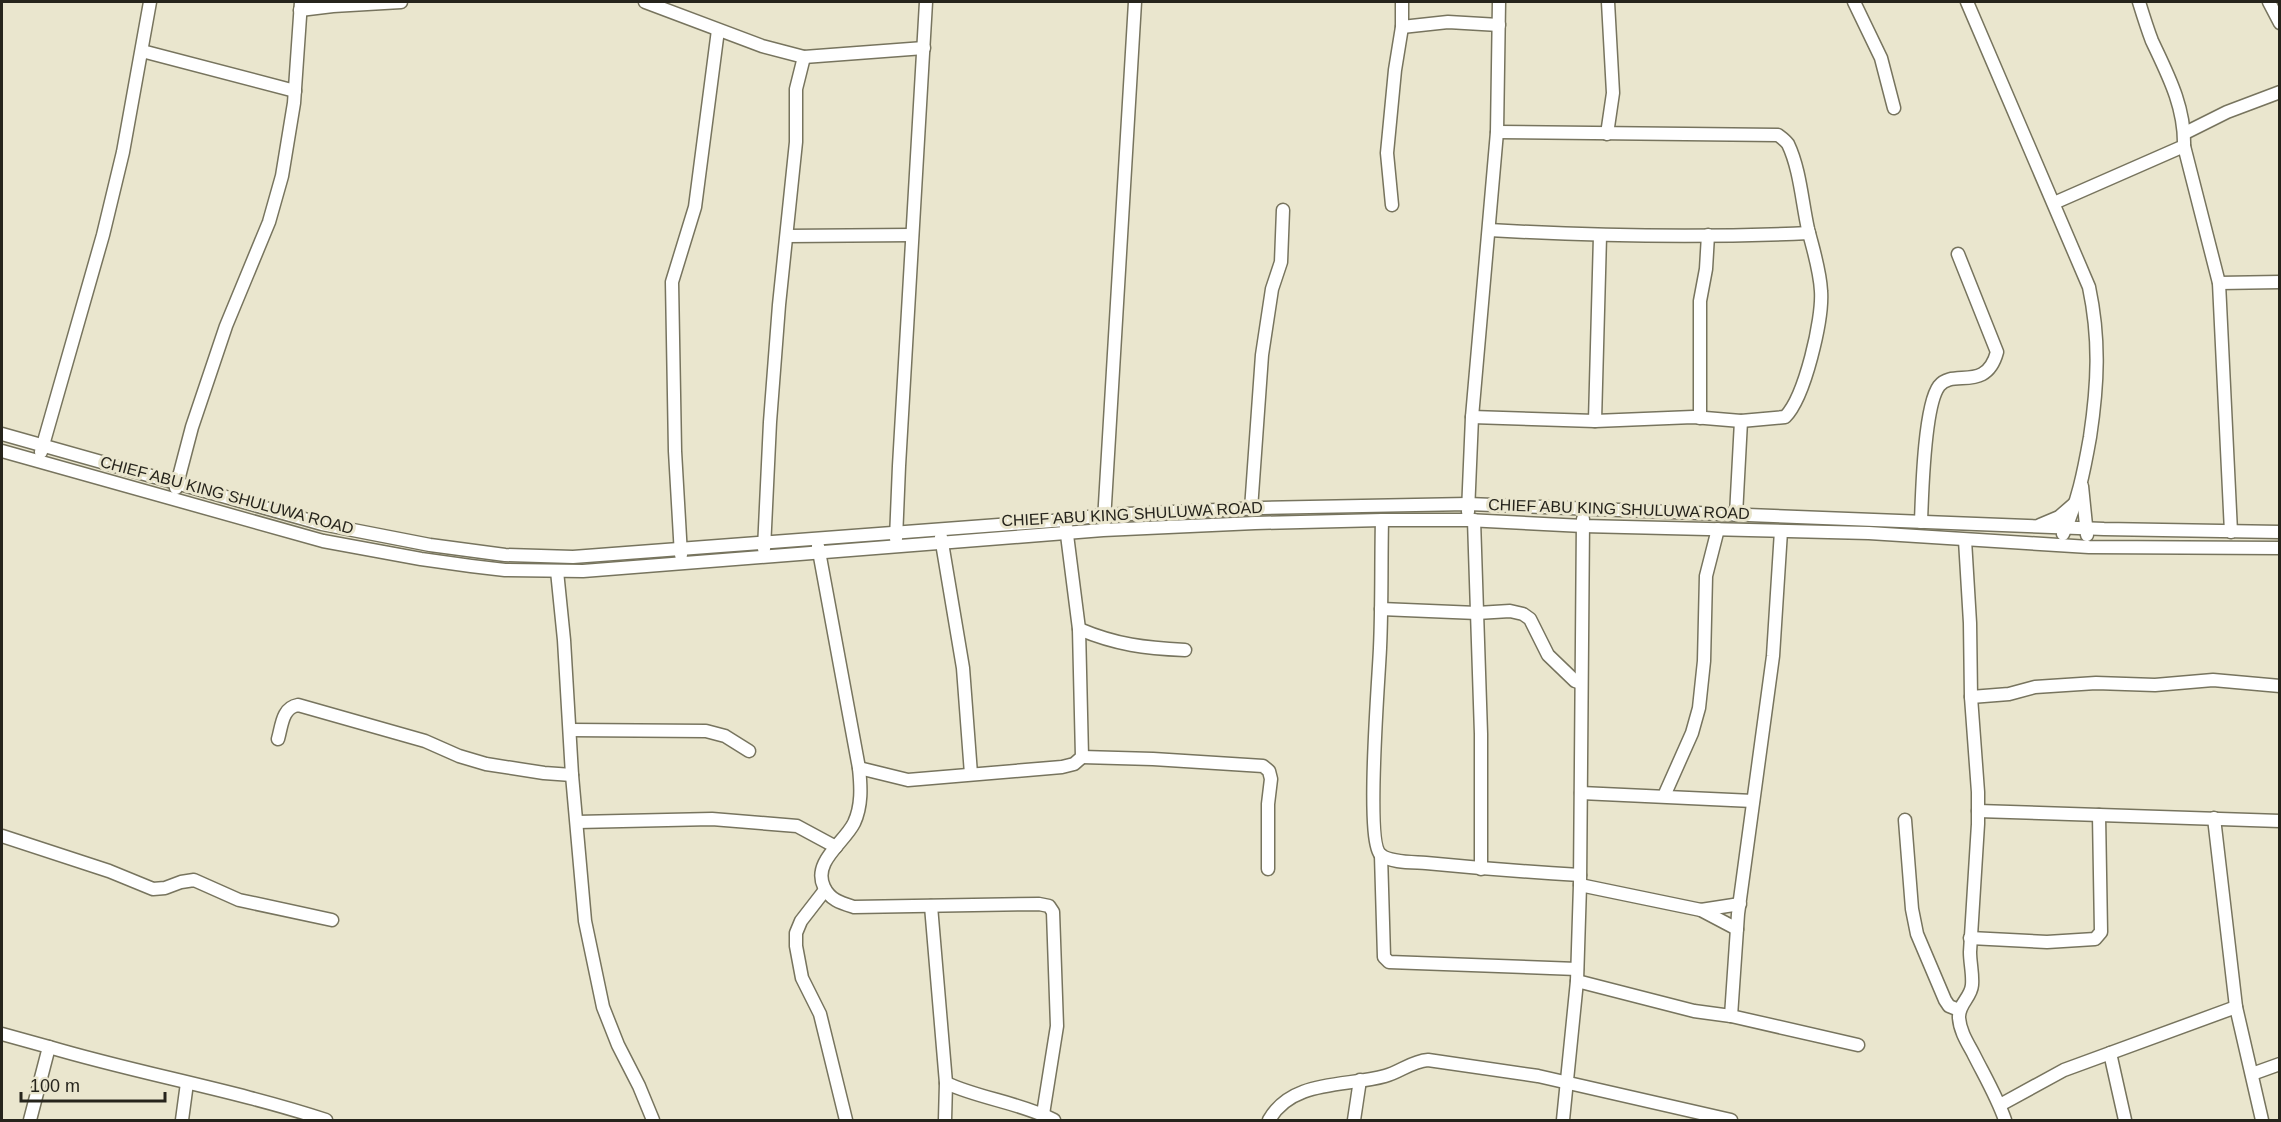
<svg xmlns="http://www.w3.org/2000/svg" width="2281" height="1122" font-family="Arial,sans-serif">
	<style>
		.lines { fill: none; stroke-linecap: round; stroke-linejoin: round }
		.minor-casing { stroke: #77745e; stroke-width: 15 }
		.minor { stroke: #fff; stroke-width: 12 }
		.labels { text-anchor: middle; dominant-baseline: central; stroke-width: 6; stroke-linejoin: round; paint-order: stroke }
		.street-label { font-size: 16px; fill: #26241c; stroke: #eae6ce }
	</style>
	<rect width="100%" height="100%" fill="#eae6ce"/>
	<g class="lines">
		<defs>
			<g id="minor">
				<path d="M645,2L762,46L804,57L924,48"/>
				<path d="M1854,2L1881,58L1894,108"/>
				<path d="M1967,2L2089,287C2100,339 2098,384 2090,437C2084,471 2078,502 2063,534"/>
				<path d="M2269,2L2280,23"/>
				<path d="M300,10L333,6L401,2"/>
				<path d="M1402,27L1448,22L1499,25"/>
				<path d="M142,51L295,91"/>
				<path d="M2185,133L2227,112L2280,92"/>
				<path d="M1607,134L1613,93L1608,2"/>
				<path d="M2184,146L2219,283L2231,532"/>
				<path d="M2054,203L2184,146C2185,107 2168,75 2152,41C2147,28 2143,15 2139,2"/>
				<path d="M1392,205L1387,153L1395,70L1402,27V2"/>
				<path d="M1489,230C1595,236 1702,238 1809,233"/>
				<path d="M787,236L912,235"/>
				<path d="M2219,283L2280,282"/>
				<path d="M1472,417L1595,421L1693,417L1741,421L1785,417C1805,397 1823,319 1821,291C1820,270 1813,249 1808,229C1802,202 1800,169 1788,144C1785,140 1782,138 1778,135L1497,132"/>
				<path d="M1700,418V301L1706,269L1708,235"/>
				<path d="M1595,421L1600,236"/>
				<path d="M2,434L322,524L430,545L505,555L573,557L1065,520L1104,515L1262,508L1468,504L2104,529L2280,532"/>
				<path d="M2,451L323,541L421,559L471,566L505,570L583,571L1103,530L1255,523L1382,520H1467L1583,526L1869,533L2089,547L2280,548"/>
				<path d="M41,452L103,235L123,152L150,2"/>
				<path d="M2082,486L2087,535"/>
				<path d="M176,488L192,427L226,326L269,222L282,176L294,103L301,2"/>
				<path d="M1251,509L1262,355L1272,289L1281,262L1283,210"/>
				<path d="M1468,512L1472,417L1497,132L1499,2"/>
				<path d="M1736,515L1741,421"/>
				<path d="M1382,520C1381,563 1382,605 1380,648C1379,676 1365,842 1381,855C1391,863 1414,862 1426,863C1477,868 1529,872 1580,875"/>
				<path d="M1474,520L1481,734V869"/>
				<path d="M1104,521L1135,2"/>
				<path d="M1921,522C1922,495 1924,406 1939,386C1953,368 1986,393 1997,352L1958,254"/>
				<path d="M2040,525L2059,517L2074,504"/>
				<path d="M941,537L963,668L971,774"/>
				<path d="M896,539L899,466L926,2"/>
				<path d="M1965,540L1970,623L1971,697L1978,792V824L1970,952C1970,963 1973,974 1972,985C1971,998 1958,1004 1959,1018C1960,1031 1967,1042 1973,1053C1984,1075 1997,1097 2005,1120"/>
				<path d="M818,546L859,768C861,787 862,806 854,823C844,843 812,862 824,887C830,900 841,903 854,907L1039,904L1049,906L1053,912L1057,1026L1043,1114"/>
				<path d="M764,549L770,422L779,305L796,142V89L804,57"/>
				<path d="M681,555L675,451L672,282L695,207L718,30"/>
				<path d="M557,571L564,640L572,775L585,921L603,1007L618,1045L639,1086L653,1120"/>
				<path d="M1381,609L1477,613L1510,611L1523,614L1530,619L1548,655L1575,681L1581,683"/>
				<path d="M1079,629C1117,645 1145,648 1185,650"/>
				<path d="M1971,697L2009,694L2035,687L2096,683L2155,685L2213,680L2280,686"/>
				<path d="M570,730L706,731L725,736L749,751"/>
				<path d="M278,739C282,725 282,708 298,705L425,741L459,756L486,764L544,773L572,775"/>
				<path d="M1082,757L1153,759L1263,766L1269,771L1271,779L1268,804V869"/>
				<path d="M859,768L908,780L1062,767L1074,764L1082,757L1079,629L1066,527"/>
				<path d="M1581,793L1753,801"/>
				<path d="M1664,796L1692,733L1699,708L1704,661L1706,576L1718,529"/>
				<path d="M1978,811L2280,821"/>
				<path d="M2214,818L2236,1007L2262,1120"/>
				<path d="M1905,820L1912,909L1917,934L1945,1000L1949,1006L1959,1010"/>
				<path d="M577,822L712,819L797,826L836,847"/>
				<path d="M2,836L109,871L153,889L165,888L181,882L194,880L239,900L332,920"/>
				<path d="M1381,855L1384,957L1389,962L1577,969"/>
				<path d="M1580,885L1701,910L1737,929"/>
				<path d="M825,890L801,921L796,933V946L802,978L820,1014L846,1120"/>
				<path d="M931,906L946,1083L945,1120"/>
				<path d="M1701,910L1740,904"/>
				<path d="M1970,938L2047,942L2095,939L2101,932L2099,815"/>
				<path d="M1577,981L1694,1011L1731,1016L1858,1045"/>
				<path d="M1731,1016L1738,914L1773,656L1781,531"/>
				<path d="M2,1034L49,1047L30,1120"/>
				<path d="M49,1047C140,1074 235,1090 326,1120"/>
				<path d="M2110,1053L2125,1120"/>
				<path d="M2252,1074L2280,1064"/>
				<path d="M946,1083C981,1099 1018,1102 1054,1120"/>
				<path d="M2000,1105L2064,1070L2236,1007"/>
				<path d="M182,1120L187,1083"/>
				<path d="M1269,1120C1292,1079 1346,1087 1385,1076C1400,1072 1412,1061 1428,1060L1538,1076L1731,1120"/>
				<path d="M1354,1120L1360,1080"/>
				<path d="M1563,1120L1577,981L1580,885L1583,519"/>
			</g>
		</defs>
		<use href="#minor" class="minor-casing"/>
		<use href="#minor" class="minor"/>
	</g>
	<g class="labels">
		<g class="street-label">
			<text transform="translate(227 495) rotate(15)">CHIEF ABU KING SHULUWA ROAD</text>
			<text transform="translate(1619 509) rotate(2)">CHIEF ABU KING SHULUWA ROAD</text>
			<text transform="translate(1132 514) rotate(-3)">CHIEF ABU KING SHULUWA ROAD</text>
		</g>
	</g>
	<rect width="2281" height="1122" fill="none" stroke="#26241c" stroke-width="6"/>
	<path d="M21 1092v9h144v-9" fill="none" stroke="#26241c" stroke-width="3"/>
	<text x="30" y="1092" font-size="18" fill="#26241c" stroke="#eae6ce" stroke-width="4.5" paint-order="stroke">100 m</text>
</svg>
